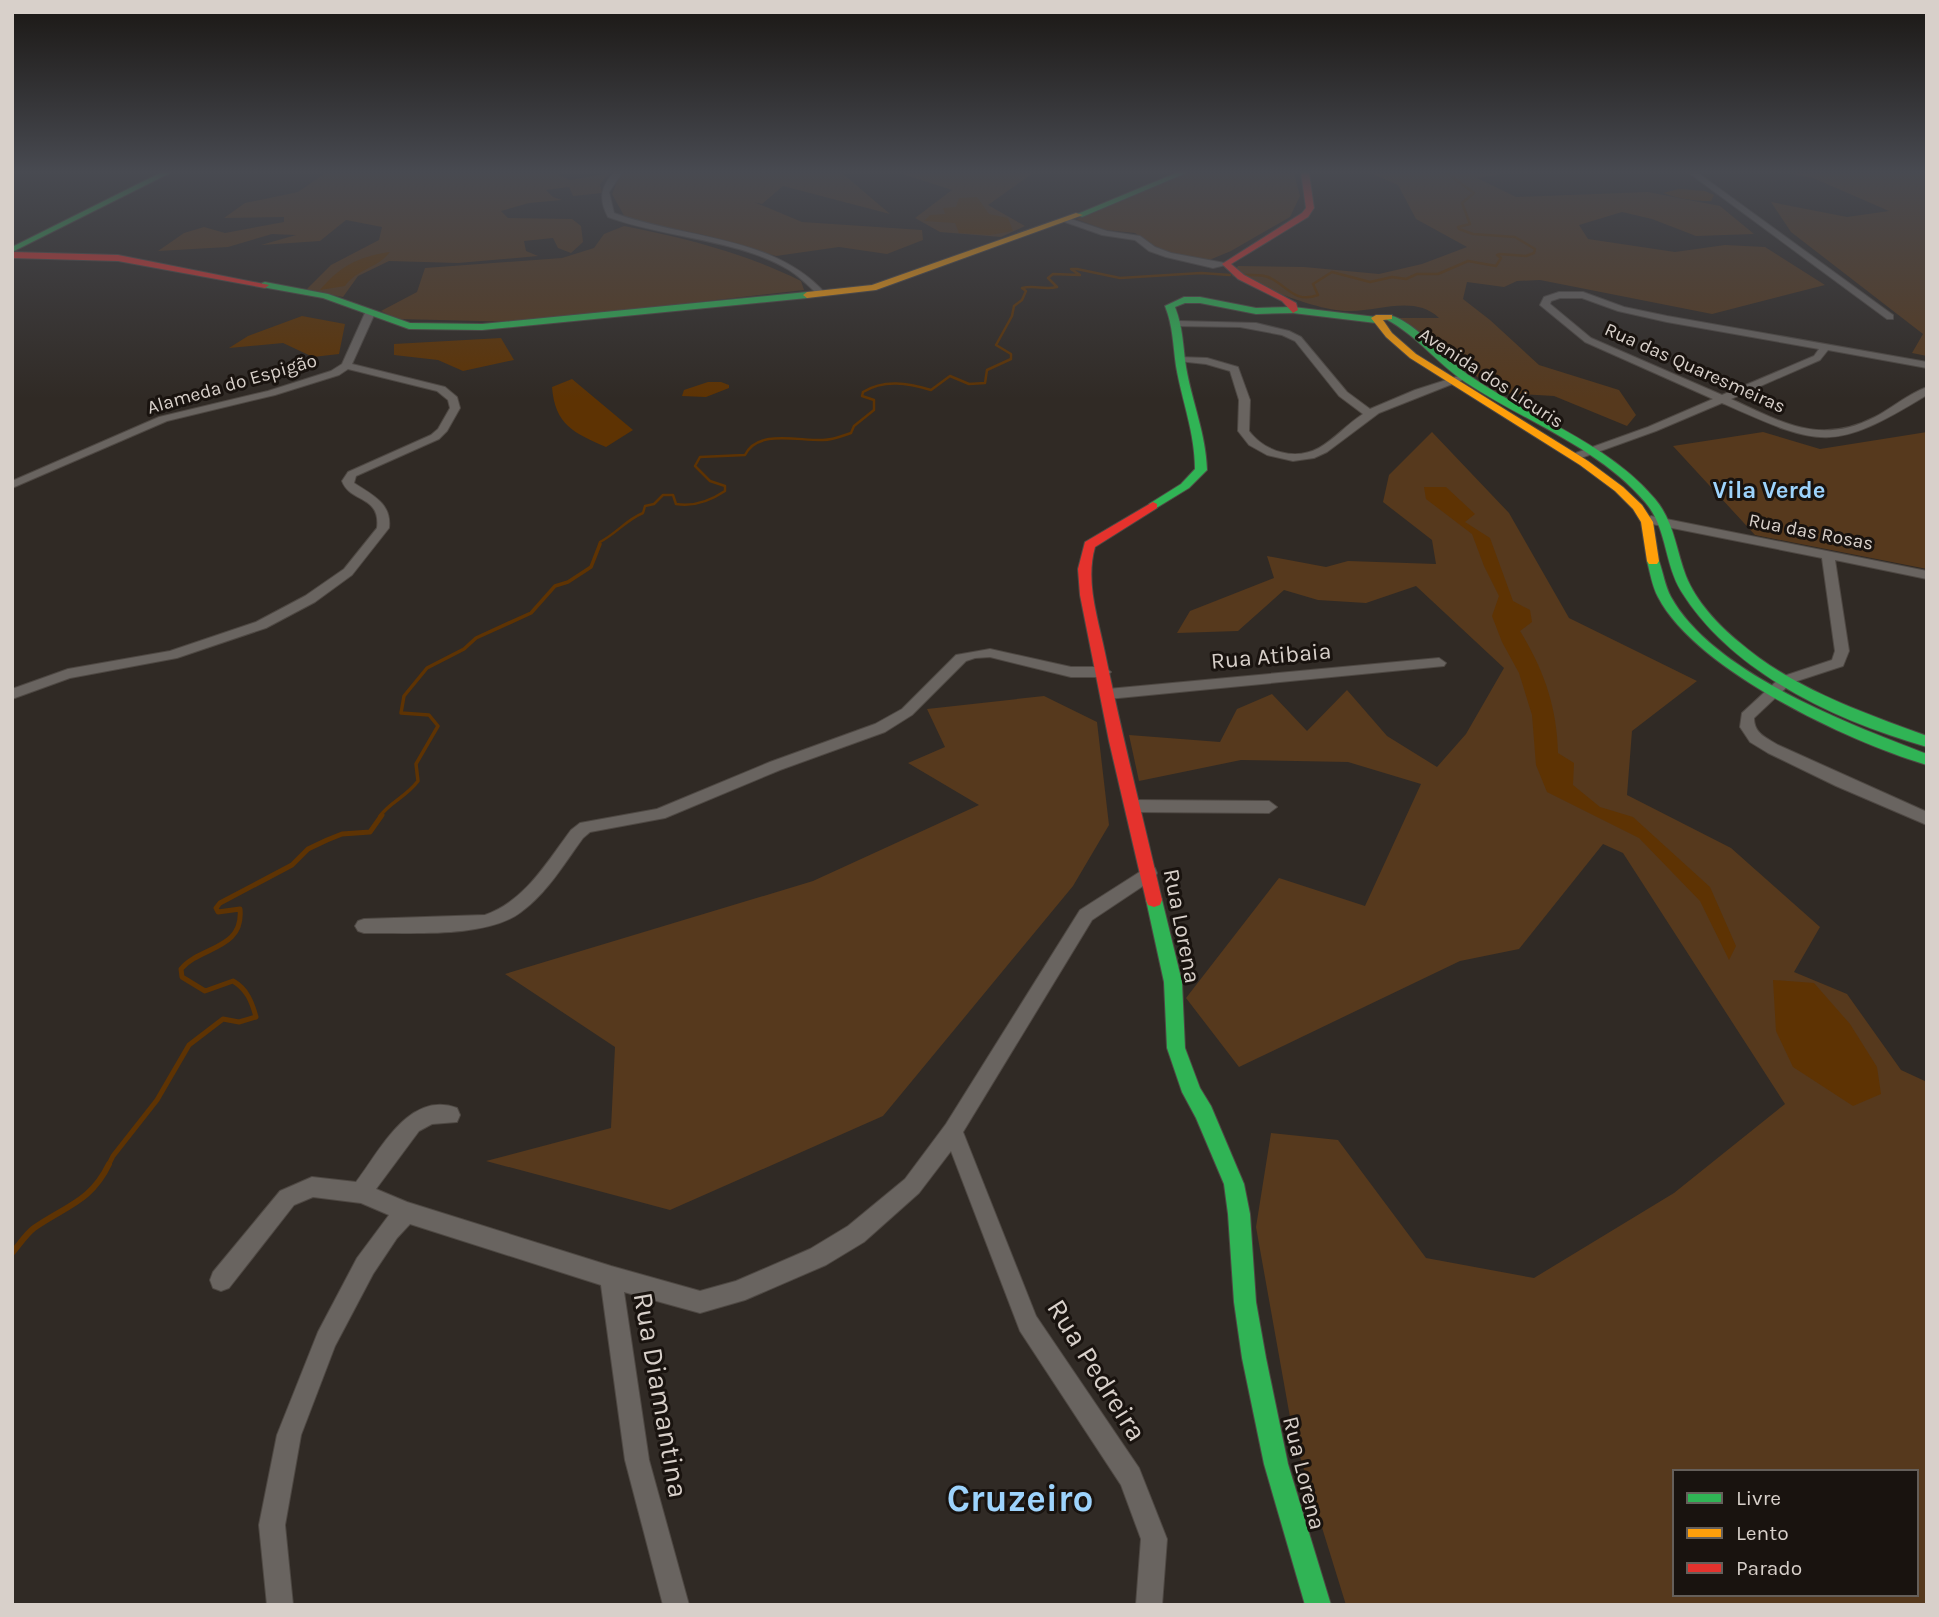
<svg xmlns="http://www.w3.org/2000/svg" width="1939" height="1617" font-family="Karla,sans-serif">
	<style>
		.green { fill: #56391d; fill-rule: evenodd }
		.water { fill: #5e3303 }
		.lines { fill: none; stroke-linecap: round; stroke-linejoin: round }
		.stream-far3 { stroke: #5e3303; stroke-width: 2.5 }
		.stream-far2 { stroke: #5e3303; stroke-width: 3.5 }
		.stream-far1 { stroke: #5e3303; stroke-width: 5 }
		.stream { stroke: #5e3303; stroke-width: 6 }
		.street-casing { stroke: #4e4843; stroke-width: 2 }
		.fast-casing { stroke: #4e4843; stroke-width: 2 }
		.slow-casing { stroke: #4e4843; stroke-width: 2 }
		.jam-casing { stroke: #4e4843; stroke-width: 2 }
		.street { fill: #696460; fill-rule: evenodd }
		.fast { fill: #30b455; fill-rule: evenodd }
		.slow { fill: #ff9f0a; fill-rule: evenodd }
		.jam { fill: #e5322d; fill-rule: evenodd }
		.labels { text-anchor: middle; dominant-baseline: central; stroke-width: 6; stroke-linejoin: round; paint-order: stroke }
		.far-street-label { font-size: 19px; fill: #d8d0ca; stroke: #19130f }
		.street-label { font-size: 23px; fill: #d8d0ca; stroke: #19130f }
		.far-district-label { font-size: 24px; font-weight: bold; fill: #9dd3fc; stroke: #19130f }
		.near-street-label { font-size: 28px; fill: #d8d0ca; stroke: #19130f }
		.near-district-label { font-size: 37px; font-weight: bold; fill: #9dd3fc; stroke: #19130f }
	</style>
	<rect width="100%" height="100%" fill="#302a25"/>
	<g class="green">
		<path d="M325,173H562L559,175L570,180L610,173L600,184L602,193L573,196L569,187L546,190L553,197L562,200L529,203L501,211L508,218L572,219L581,226L583,242L571,253L558,248L553,238L524,241L526,251L538,256L458,263L389,261L358,276L343,297L306,290L331,265L379,240L382,227L346,220L320,241L261,245L296,235L272,234L228,247L158,251L184,233L204,227L225,233L284,222V217L224,218L245,203L298,192Z"/>
		<path d="M624,173H842L890,214L783,186L762,204L754,202L802,222L922,230L923,240L887,254L839,247L776,256L704,235L626,219L612,194L619,177Z"/>
		<path d="M899,173H1033L988,205L1025,226L1001,237L940,232L915,218L952,190Z"/>
		<path d="M1186,173H1294L1300,196L1290,217L1231,251L1202,263L1159,250L1135,233L1106,230L1076,219Z"/>
		<path d="M1370,173H1509L1477,178L1516,197L1648,192L1720,206L1754,234L1696,236L1652,219L1622,212L1579,225L1588,239L1675,252L1725,245L1765,247L1825,285L1712,314L1540,280L1517,281L1504,287L1467,282L1463,299L1490,320L1539,365L1619,390L1636,415L1627,426L1554,396L1499,393L1398,318H1439C1415,295 1380,311 1351,311C1318,312 1266,287 1232,276L1238,266L1304,267L1379,274L1422,264L1467,247L1416,219L1398,185Z"/>
		<path d="M1786,173H1927V356L1912,353L1923,334L1791,232L1771,202L1847,217L1889,211L1813,178Z"/>
		<path d="M624,226C686,238 744,253 801,281L804,290L524,322L397,319L381,311L417,292L425,268L562,258L594,248L604,234Z"/>
		<path d="M1432,432L1509,513L1569,618L1697,681L1632,731L1627,795L1731,848L1820,927L1794,972L1847,994L1901,1070L1927,1082V1605H1346L1293,1434L1256,1227L1271,1133L1338,1140L1426,1258L1534,1278L1674,1193L1785,1104L1623,853L1603,844L1519,949L1460,961L1239,1067L1186,998L1279,878L1365,906L1421,784L1348,762L1241,760L1139,781L1129,735L1220,742L1237,709L1272,694L1307,731L1347,690L1387,736L1437,767L1466,734L1504,668L1416,586L1366,603L1318,600L1284,590L1238,631L1177,633L1190,611L1274,578L1267,556L1326,567L1348,561L1436,564L1432,540L1383,502L1389,475ZM1675,1472H1916V1594H1675Z"/>
		<path d="M1763,432L1820,449L1927,432V569L1755,535L1673,446Z"/>
		<path d="M1044,696L1097,722L1109,825L1073,886L883,1116L670,1210L486,1161L611,1128L615,1047L505,974L813,881L979,805L908,763L945,747L927,709Z"/>
	</g>
	<g class="water">
		<path d="M1679,189L1705,191L1714,195L1711,201C1693,201 1679,199 1663,193Z"/>
		<path d="M977,197L989,214L1008,218L1013,231L990,235L959,233L955,223L924,221L930,215L945,214L943,208L956,207L959,198Z"/>
		<path d="M390,252C378,268 357,269 345,286L320,290C340,266 360,256 390,252Z"/>
		<path d="M302,316L345,324L339,354L313,357L283,343L229,348L248,336Z"/>
		<path d="M501,338L514,360L463,371L438,360L394,355V344Z"/>
		<path d="M572,379L633,430L606,447C574,433 555,425 552,387Z"/>
		<path d="M708,382H721L729,385V388L706,397L682,396L684,390Z"/>
		<path d="M1424,487H1446L1475,514L1465,522L1490,538L1513,601L1530,610L1532,622L1520,631C1544,670 1557,707 1558,753L1574,763L1573,785L1600,807L1633,817L1710,887L1736,946L1729,960L1700,901L1639,838L1547,792L1536,765L1532,715L1519,673L1502,642L1492,616L1499,596L1484,566L1472,534L1426,499Z"/>
		<path d="M1773,980L1814,983L1850,1024L1877,1067L1881,1094L1853,1106L1793,1067L1776,1031Z"/>
	</g>
	<g class="lines">
		<g class="stream-far3">
			<path d="M1245,275C1252,275 1261,274 1268,277C1287,285 1294,304 1318,295L1313,284L1332,272L1370,282L1392,277L1406,279L1417,274H1438L1468,261L1496,266L1501,258L1497,255L1500,254L1526,256L1534,253L1535,249L1515,237L1473,234L1459,229L1458,227L1470,224L1462,203L1474,193L1447,173"/>
			<path d="M599,546L600,542C617,533 626,520 643,513L645,506L654,504L663,495H673L676,504C694,507 710,501 725,491V486L710,481L695,466L700,457L745,455C758,429 798,441 823,440C833,440 842,436 851,433L854,426L874,410V400L862,396L863,392C884,379 908,383 931,390L950,376L969,384L985,383L987,370L1011,359V354L996,345L1012,316L1014,306L1022,300L1026,291L1022,288C1035,285 1044,290 1057,287L1048,278L1053,274L1080,275L1071,269H1077L1120,278L1201,273L1230,275"/>
		</g>
		<path class="stream-far2" d="M380,816C390,802 406,797 418,781L416,764L438,726L429,715L401,713L404,696L427,668L464,649L476,638L531,613L555,586L568,582L591,567L600,544"/>
		<path class="stream-far1" d="M108,1166L113,1156L157,1100L189,1045L223,1019L239,1022L256,1017C252,1002 247,989 233,981L205,991L182,977L181,969C200,946 244,950 240,909L218,912L216,908L220,903L292,865L308,849L327,840L342,834L370,832L382,815"/>
		<path class="stream" d="M12,1253C19,1245 26,1234 34,1228C65,1206 91,1202 109,1164"/>
		<defs>
			<g id="street">
				<path d="M614,173H622L609,192L614,213C684,239 773,235 825,293L818,295C809,286 800,277 789,270C738,239 665,238 608,217C599,200 600,187 614,173Z"/>
				<path d="M1689,173H1698L1893,315V319H1887Z"/>
				<path d="M1068,218L1107,231L1140,236L1155,247L1171,253L1230,264L1213,268L1166,257L1149,251L1135,240L1102,235L1065,222Z"/>
				<path d="M1583,292L1624,307L1667,316L1927,362V368L1828,350L1820,360L1731,399C1782,422 1819,446 1875,417C1892,408 1908,394 1927,387V395C1832,453 1821,447 1722,403L1656,431L1581,458H1573V454L1648,427L1713,399L1585,342L1540,305L1544,297L1559,292ZM1560,298H1582L1618,311L1667,322L1819,349L1814,356L1722,395L1591,338L1550,304L1551,301Z"/>
				<path d="M370,310L375,313L352,364L445,387L457,397L460,408L447,431L439,439L356,476L354,483C372,495 392,503 389,528L352,575L315,602L266,628L177,658L70,678L12,699V689L68,669L170,651L256,622L305,596L344,569L377,528C381,495 350,503 342,481L348,472L431,435L438,429L450,408L448,400L437,391L348,369L339,375L275,395L167,421L12,488V481L159,417L268,391L331,371L342,364L365,313Z"/>
				<path d="M1178,321L1256,323L1289,331L1301,337L1347,392L1370,409L1415,390L1465,374L1470,377L1379,413L1327,452L1314,458L1293,461L1267,455L1249,445L1238,431L1239,400L1230,371L1206,364L1178,361V357L1207,358L1238,367L1250,400L1249,431C1265,452 1295,461 1319,448C1335,439 1347,424 1363,414L1339,396L1295,341L1282,335L1240,327L1175,326V322Z"/>
				<path d="M1651,516L1927,571V579L1835,560L1849,651L1843,666L1791,683L1754,718C1754,734 1767,738 1778,745L1927,812V825L1836,786L1768,753L1750,742L1740,727L1742,713L1781,677L1832,660L1835,651L1822,558L1647,523L1645,520Z"/>
				<path d="M990,649L1071,667H1104L1111,672L1104,677H1071L990,657L975,658L966,661L912,715L885,732L780,770L665,818L590,832L583,838C564,864 547,893 521,912C486,939 408,932 364,933L358,931L355,926L358,921L364,919L485,915C525,901 547,862 571,830L580,823L657,809L770,762L875,724L902,709L956,655Z"/>
				<path d="M1439,658L1446,663L1444,666L1108,699L1101,694L1108,689Z"/>
				<path d="M1133,800L1269,801L1277,807L1269,813L1133,812L1125,806Z"/>
				<path d="M1149,866L1155,868L1157,873L1155,878L1092,920L963,1132L1036,1316L1139,1468L1167,1539L1162,1605H1136L1141,1539L1121,1485L1020,1331L951,1151L919,1193L864,1242L826,1265L745,1300L700,1313L624,1292L649,1460L689,1605H663L625,1460L601,1285L410,1224L397,1238L373,1274L335,1346L301,1435L285,1525L293,1605H267L259,1525L277,1435L318,1332L357,1258L389,1215L361,1203L313,1197L294,1205L229,1288L221,1291L213,1288L210,1280L213,1272L280,1191L312,1177L356,1182C380,1151 409,1090 457,1108L460,1115L457,1122L432,1124L419,1131L376,1189L407,1202L611,1266L700,1291L736,1281L810,1249L848,1226L905,1179L946,1124L1080,910Z"/>
			</g>
			<g id="fast">
				<path d="M160,173H170L12,252V247Z"/>
				<path d="M1176,173H1186L1082,217L1075,215Z"/>
				<path d="M265,282L328,294L410,323L482,324L807,292L811,295L807,298L482,330L409,329L323,298L262,287V283Z"/>
				<path d="M1184,297H1200L1256,308L1293,307L1376,317L1381,320L1376,323L1293,313L1256,314L1200,303H1185L1175,307C1183,327 1183,347 1186,367C1192,402 1206,434 1207,470L1189,488L1153,510L1149,508V504L1181,484L1195,469C1195,433 1182,401 1176,366C1173,345 1173,326 1165,306Z"/>
				<path d="M1386,315C1407,314 1451,363 1470,376C1530,417 1607,442 1655,499C1674,521 1676,550 1686,576C1696,601 1718,625 1739,642C1792,688 1861,712 1927,736V747C1836,721 1732,673 1681,591C1664,563 1667,527 1645,502C1598,447 1524,421 1465,382C1437,363 1416,335 1386,319Z"/>
				<path d="M1653,557L1659,561C1663,572 1665,586 1671,597C1713,673 1849,724 1927,754V765C1849,742 1696,670 1658,597C1652,586 1650,572 1647,561Z"/>
				<path d="M1154,893L1160,895L1162,900L1182,982L1185,1048L1200,1088L1211,1106L1244,1184L1250,1214L1256,1302L1266,1358L1288,1464L1331,1605H1305L1264,1464L1242,1358L1234,1302L1228,1214L1224,1184L1196,1118L1182,1092L1167,1048L1164,982L1146,900L1148,895Z"/>
			</g>
			<g id="slow">
				<path d="M1076,213L1083,215L876,290L807,298L803,295L807,292L872,285Z"/>
				<path d="M1392,315V319L1383,320L1392,333L1416,354L1588,461L1623,487L1642,505L1653,522L1659,561L1657,564H1649L1647,561L1641,522L1633,509L1615,491L1580,465L1410,358L1386,337L1371,318L1376,315Z"/>
			</g>
			<g id="jam">
				<path d="M1301,173H1309L1314,208L1308,217L1231,264L1244,275L1296,303L1298,310L1293,313L1282,301L1238,279L1222,264L1302,213L1306,208Z"/>
				<path d="M12,252L118,255L269,285L265,288L118,261L12,258Z"/>
				<path d="M1153,502L1157,504V508L1095,547C1085,582 1098,618 1105,653C1122,736 1143,818 1162,900L1160,905L1154,907L1148,905L1146,900L1109,741L1080,595L1078,569L1085,542Z"/>
			</g>
		</defs>
		<use href="#street" class="street-casing"/>
		<use href="#fast" class="fast-casing"/>
		<use href="#slow" class="slow-casing"/>
		<use href="#jam" class="jam-casing"/>
		<use href="#street" class="street"/>
		<use href="#fast" class="fast"/>
		<use href="#slow" class="slow"/>
		<use href="#jam" class="jam"/>
	</g>
	<linearGradient id="sky" x2="0" y2="1"><stop stop-color="#1a1714"/><stop offset="0.43" stop-color="#484a51"/><stop offset="1" stop-color="#484a51" stop-opacity="0"/></linearGradient>
	<rect width="1939" height="399" fill="url(#sky)"/>
	<g class="labels">
		<g class="far-street-label">
			<text transform="translate(1695 368) rotate(24)">Rua das Quaresmeiras</text>
			<text transform="translate(1491 378) rotate(33)">Avenida dos Licuris</text>
			<text transform="translate(232 384) rotate(-16)">Alameda do Espigão</text>
			<text transform="translate(1811 532) rotate(11)">Rua das Rosas</text>
		</g>
		<g class="street-label">
			<text transform="translate(1271 656) rotate(-5)">Rua Atibaia</text>
			<text transform="translate(1182 926) rotate(79)">Rua Lorena</text>
			<text transform="translate(1304 1473) rotate(76)">Rua Lorena</text>
		</g>
		<g class="far-district-label">
			<text x="1769" y="490">Vila Verde</text>
		</g>
		<g class="near-street-label">
			<text transform="translate(1097 1370) rotate(58)">Rua Pedreira</text>
			<text transform="translate(661 1395) rotate(80)">Rua Diamantina</text>
		</g>
		<g class="near-district-label">
			<text x="1020" y="1498">Cruzeiro</text>
		</g>
	</g>
	<rect width="1939" height="1617" fill="none" stroke="#d8d0ca" stroke-width="28"/>
	<rect x="1673" y="1470" width="245" height="126" fill="#19130f" stroke="#655f5a" stroke-width="2"/>
	<rect x="1687" y="1493" width="35" height="10" fill="#30b455" stroke="#655f5a" stroke-width="2"/>
	<text x="1736" y="1505" font-size="21" fill="#d8d0ca">Livre</text>
	<rect x="1687" y="1528" width="35" height="10" fill="#ff9f0a" stroke="#655f5a" stroke-width="2"/>
	<text x="1736" y="1540" font-size="21" fill="#d8d0ca">Lento</text>
	<rect x="1687" y="1563" width="35" height="10" fill="#e5322d" stroke="#655f5a" stroke-width="2"/>
	<text x="1736" y="1575" font-size="21" fill="#d8d0ca">Parado</text>
</svg>
